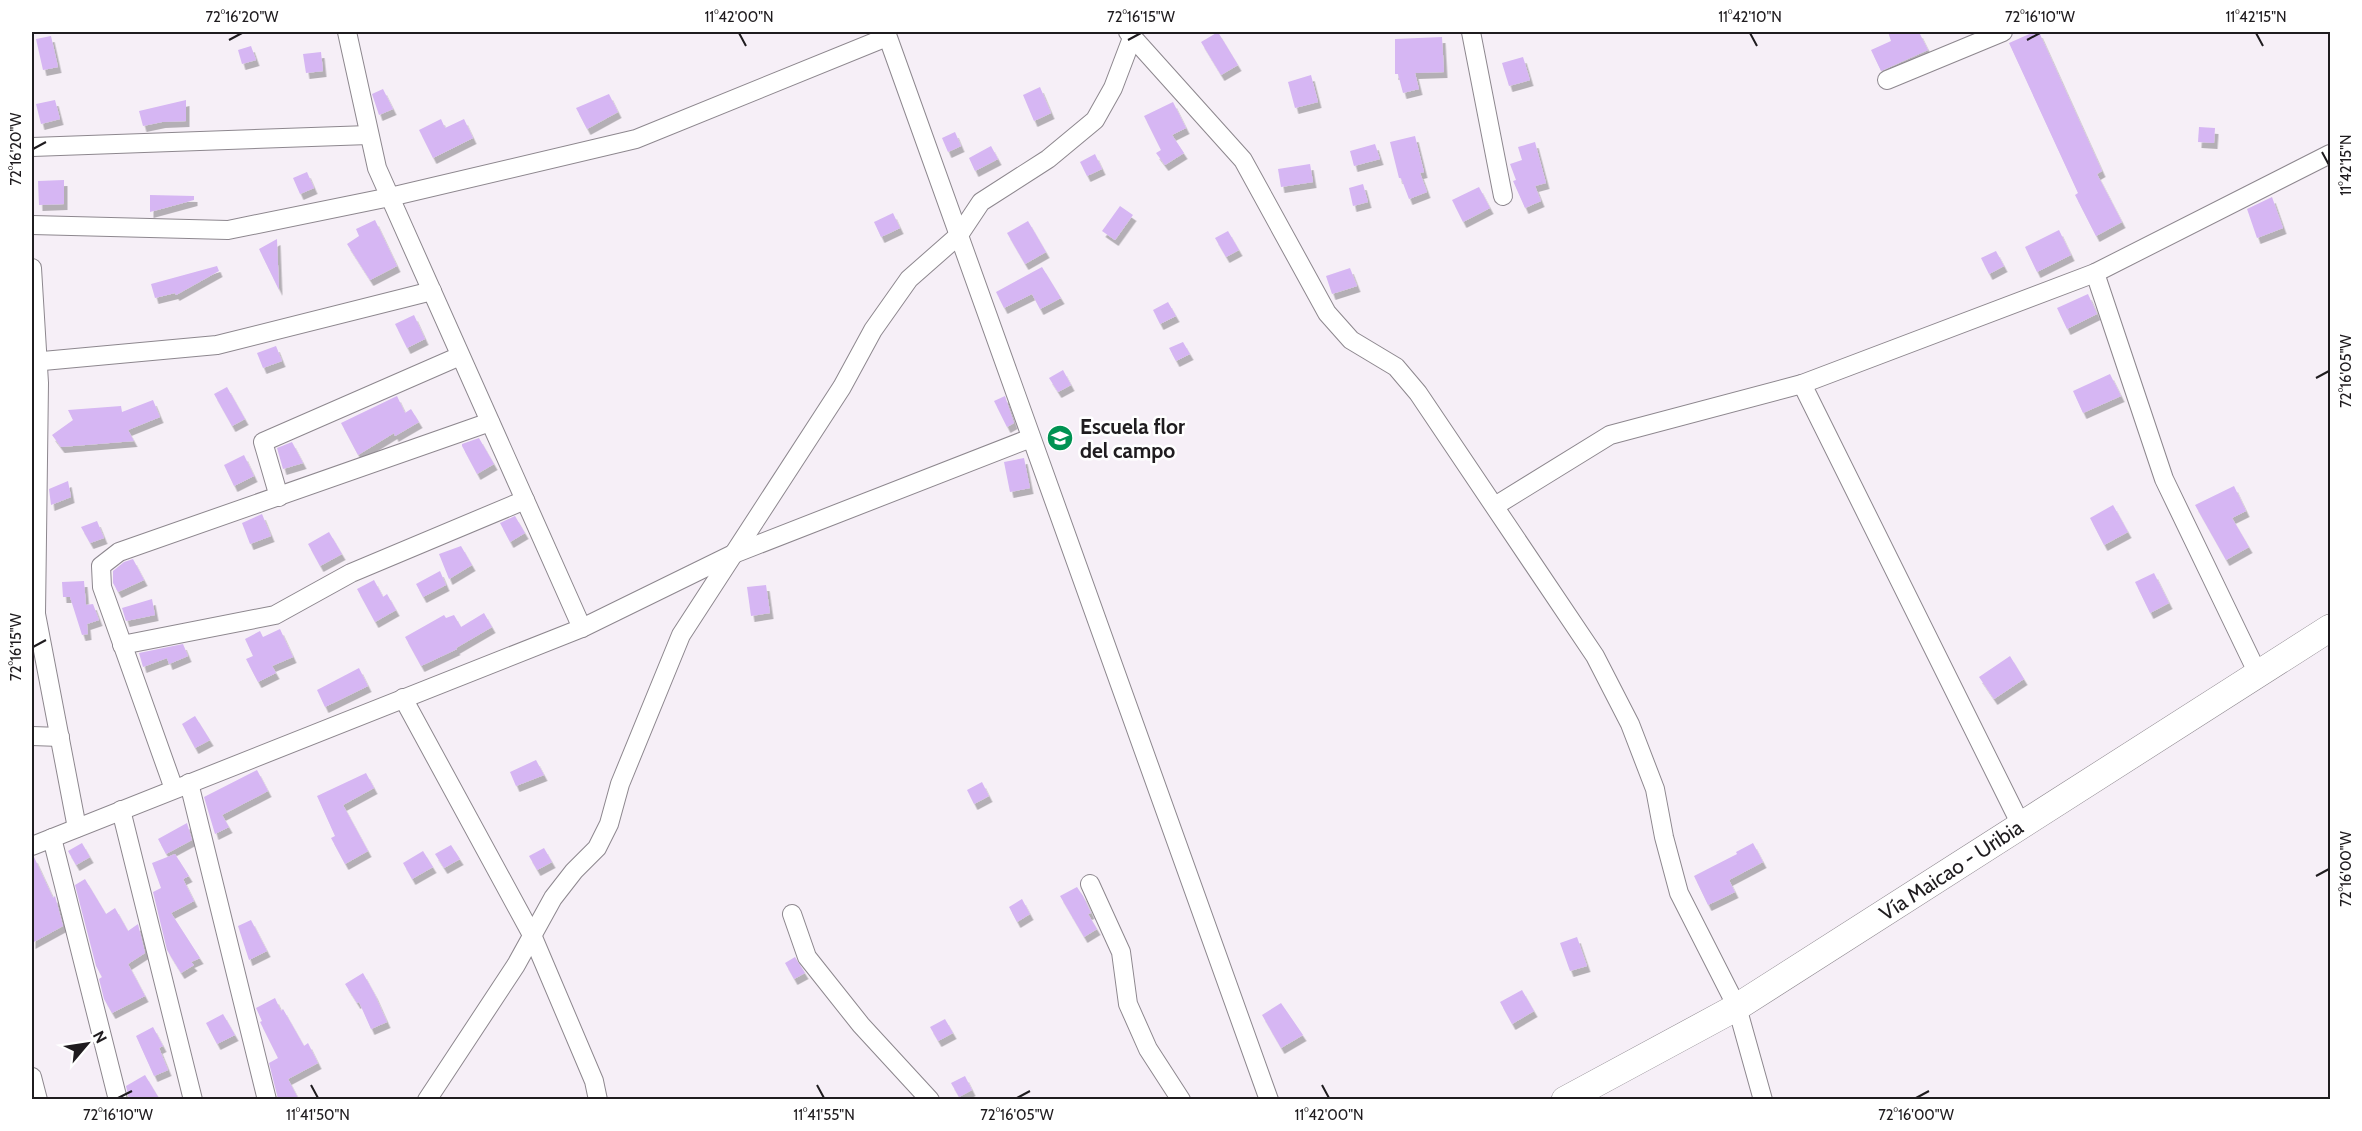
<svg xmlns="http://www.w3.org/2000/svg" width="2362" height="1131" font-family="Cabin,sans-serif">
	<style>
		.building { fill: #d6b6f3; filter: url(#shadow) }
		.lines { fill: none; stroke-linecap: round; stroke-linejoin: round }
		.street-casing { stroke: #8d878e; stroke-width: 20 }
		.secondary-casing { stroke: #8d878e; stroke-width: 28 }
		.street { stroke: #fff; stroke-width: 18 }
		.secondary { stroke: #fff; stroke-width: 27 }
		.ticks { fill: none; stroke: #1f1c1f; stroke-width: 2 }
		.labels { text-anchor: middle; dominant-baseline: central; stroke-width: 5; stroke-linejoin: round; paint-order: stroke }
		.poi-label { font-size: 21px; font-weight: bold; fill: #1f1c1f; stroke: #fff; text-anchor: start }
		.street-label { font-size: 21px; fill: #1f1c1f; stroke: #fff }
		.neatline { fill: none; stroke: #1f1c1f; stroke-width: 2 }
		.ticks-label { font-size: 15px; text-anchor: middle; fill: #1f1c1f }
	</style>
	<defs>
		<filter id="shadow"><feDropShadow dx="3.5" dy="6" stdDeviation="0" flood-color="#0004"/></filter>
	</defs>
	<rect width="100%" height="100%" fill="#f6eff7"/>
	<g class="building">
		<path d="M1218,32L1238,65L1221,75L1201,42Z"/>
		<path d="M1888,32H1919L1928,50L1881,71L1871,50L1891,41Z"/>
		<path d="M2034,32H2039L2102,171L2097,174L2122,222L2096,236L2075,195L2078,193L2009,43Z"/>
		<path d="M51,36L58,67L43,70L36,39Z"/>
		<path d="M1442,37L1444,72L1415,73L1419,89L1403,93L1398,74H1395V39Z"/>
		<path d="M251,46L256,60L242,64L238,50Z"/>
		<path d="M321,52L323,71L306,73L303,54Z"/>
		<path d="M1523,57L1530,80L1509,86L1502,63Z"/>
		<path d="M1311,75L1318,102L1295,108L1288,82Z"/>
		<path d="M1040,87L1051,113L1034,121L1023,95Z"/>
		<path d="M383,89L393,109L379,115L372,94Z"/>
		<path d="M609,94L618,112L587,129L576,108Z"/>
		<path d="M55,100L60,119L41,124L36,104Z"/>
		<path d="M186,100V121L162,122L143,126L139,111Z"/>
		<path d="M1173,102L1186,128L1172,135L1184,153L1165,165L1156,153L1161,150L1144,116Z"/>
		<path d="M441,119L445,128L464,119L473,138L433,158L419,130Z"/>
		<path d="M2199,127L2215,128L2214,143L2198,142Z"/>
		<path d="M955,132L961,146L948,152L942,138Z"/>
		<path d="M1415,136L1424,172L1420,173L1427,192L1409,199L1401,178H1399L1390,142Z"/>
		<path d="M1535,142L1546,183L1535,186L1541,201L1525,208L1513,181L1516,180L1510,164L1522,160L1518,147Z"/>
		<path d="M1375,144L1380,159L1354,166L1350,151Z"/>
		<path d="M991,146L998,159L975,171L969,158Z"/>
		<path d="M1095,154L1102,169L1087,176L1080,162Z"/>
		<path d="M1310,164L1313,182L1281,187L1278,169Z"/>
		<path d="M307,172L314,188L300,194L293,178Z"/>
		<path d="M64,180V204L39,205L38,181Z"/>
		<path d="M1363,184L1368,202L1353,206L1349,188Z"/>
		<path d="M1479,187L1490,208L1463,222L1452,200Z"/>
		<path d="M150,195L194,196V200L150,212Z"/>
		<path d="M2272,197L2283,228L2257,238L2247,209Z"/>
		<path d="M1120,206L1133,215L1115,240L1102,231Z"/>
		<path d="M893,213L900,228L881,237L874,222Z"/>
		<path d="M375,220L397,266L370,280L347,244L359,236L356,229Z"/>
		<path d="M1028,221L1046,252L1025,264L1007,233Z"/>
		<path d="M2059,230L2071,255L2037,272L2025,247Z"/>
		<path d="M1228,231L1239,250L1226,257L1215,238Z"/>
		<path d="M277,239L279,290L259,249Z"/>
		<path d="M1996,251L2004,266L1989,274L1981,258Z"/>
		<path d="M217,266L219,271L176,295L175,293L155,298L151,284Z"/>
		<path d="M1042,267L1061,298L1040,309L1032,294L1004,308L996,292Z"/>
		<path d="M1350,268L1357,286L1332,294L1326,276Z"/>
		<path d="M2088,294L2097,314L2067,329L2057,308Z"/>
		<path d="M1168,302L1176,316L1160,324L1153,310Z"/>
		<path d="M414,315L425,339L407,348L395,324Z"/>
		<path d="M1183,342L1190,354L1176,361L1169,348Z"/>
		<path d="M276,346L282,361L263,368L257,353Z"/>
		<path d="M1063,370L1071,385L1058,392L1049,378Z"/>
		<path d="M2110,374L2121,396L2083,413L2073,391Z"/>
		<path d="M227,387L245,419L232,426L214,394Z"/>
		<path d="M397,396L405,413L411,409L419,422L395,436L394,433L358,455L341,423Z"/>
		<path d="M1005,396L1014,423L1007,427L994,401Z"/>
		<path d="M153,400L160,417L128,430L134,441L61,447L52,435L73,420L68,410L121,406L122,412Z"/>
		<path d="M479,438L494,464L477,474L462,446V444Z"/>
		<path d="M292,442L303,463L283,469L277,448Z"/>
		<path d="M244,455L254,476L234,486L224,465Z"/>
		<path d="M1024,458L1030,488L1010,492L1004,462Z"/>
		<path d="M68,481L71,497L51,505L49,489Z"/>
		<path d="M2234,486L2246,511L2232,518L2249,547L2226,560L2195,505Z"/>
		<path d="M2113,505L2128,532L2104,545L2090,518Z"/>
		<path d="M262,514L271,536L250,544L242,523Z"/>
		<path d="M515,516L525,533L510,542L500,523Z"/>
		<path d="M97,521L104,538L90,543L81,527Z"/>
		<path d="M329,532L342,554L320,566L308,544Z"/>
		<path d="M461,546L472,565L449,579L439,554Z"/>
		<path d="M133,559L144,580L118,592L113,583V571L124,562Z"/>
		<path d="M440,571L446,585L423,597L416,584Z"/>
		<path d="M2154,573L2169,603L2150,613L2135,582Z"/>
		<path d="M374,580L383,597L387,594L396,610L375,622L357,589Z"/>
		<path d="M84,581L86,605L93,604L99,620L87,624L88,634L82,635L70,597H63L62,582Z"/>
		<path d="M766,585L770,613L751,616L747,587Z"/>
		<path d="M152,599L155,615L126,621L122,608Z"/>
		<path d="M484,613L492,627L456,648L457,649L421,666L405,637L444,615L446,618L454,615L461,627Z"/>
		<path d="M280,629L293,657L272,666L276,673L258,682L246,659L253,656L245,639L260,631L263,637Z"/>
		<path d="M183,644L188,656L169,664L167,658L143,667L139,653Z"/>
		<path d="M2010,656L2024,679L1994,699L1979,677Z"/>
		<path d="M359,668L368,686L325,707L317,690Z"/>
		<path d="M195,716L210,740L195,748L182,724Z"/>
		<path d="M536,760L544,775L516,786L510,772Z"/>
		<path d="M257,770L268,791L222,815L229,827L215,834L204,797Z"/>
		<path d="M366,773L374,788L343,805L368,851L345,864L331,838L335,836L317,796Z"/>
		<path d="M982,782L989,796L974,804L967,790Z"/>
		<path d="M187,823L192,840L166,854L158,839Z"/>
		<path d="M82,843L90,857L76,865L68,851Z"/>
		<path d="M1753,843L1763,862L1729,880L1735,892L1708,905L1694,876L1737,854L1736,852Z"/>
		<path d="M451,845L460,859L444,868L435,854Z"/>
		<path d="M544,848L552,862L537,870L529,856Z"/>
		<path d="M423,851L433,867L412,879L403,863Z"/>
		<path d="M175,854L189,876L183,879L194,901L171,913L200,958L191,962L194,965L181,973L167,950L153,892L161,888L152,863Z"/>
		<path d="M32,857H34L53,898L55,896L63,926L32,943Z"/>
		<path d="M85,879L106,914L115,908L128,931L138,924L145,953L128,964L145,996L112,1013L104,999L99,979L102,977L96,966L75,885Z"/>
		<path d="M1077,887L1083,896L1091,913L1088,914L1097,929L1084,937L1060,896Z"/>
		<path d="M1022,899L1030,914L1017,922L1009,907Z"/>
		<path d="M251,920L267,951L249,960L238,926Z"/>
		<path d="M1577,937L1587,966L1570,971L1560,943Z"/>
		<path d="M795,957L805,973L794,979L785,963Z"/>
		<path d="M363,973L374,993L387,1022L371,1029L359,1002L357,1003L345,984Z"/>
		<path d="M1522,990L1534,1011L1512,1024L1500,1002Z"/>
		<path d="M275,998L281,1011L283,1009L304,1046L308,1043L318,1063L288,1079L299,1100L278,1099L269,1063L278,1058L260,1022L262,1021L256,1008Z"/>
		<path d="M1281,1003L1303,1035L1281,1048L1262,1015Z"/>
		<path d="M223,1014L235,1035L217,1044L206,1023Z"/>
		<path d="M945,1019L953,1033L938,1041L930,1027Z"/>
		<path d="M153,1027L163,1046L159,1048L168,1070L154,1076L136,1036Z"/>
		<path d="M145,1075L160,1100H129L126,1086Z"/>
		<path d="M965,1076L972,1090L959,1097L951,1083Z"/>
	</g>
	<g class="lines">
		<defs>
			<g id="street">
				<path d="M347,32L377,168L582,628"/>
				<path d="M886,32L1269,1100"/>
				<path d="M1128,32L1243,160L1327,313L1351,340L1396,367L1418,393L1595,656L1630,724L1655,789L1664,837L1679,893L1737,1007L1763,1100"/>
				<path d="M1471,32L1503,196"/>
				<path d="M1887,80L2003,32"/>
				<path d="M32,147L369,135"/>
				<path d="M32,225L228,230L390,197L636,139L887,37"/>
				<path d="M32,268L39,383L36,614L77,828"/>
				<path d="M2095,273L2164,479L2258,674"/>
				<path d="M32,362L217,345L432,291"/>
				<path d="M1802,384L2021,825"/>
				<path d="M279,497L263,442L460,356"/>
				<path d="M1495,506L1610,435L1802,384L2095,273L2330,154"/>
				<path d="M122,645L275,615L351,573L525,500"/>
				<path d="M403,698L532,935L594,1081L598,1100"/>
				<path d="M32,736L60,737"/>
				<path d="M189,783L267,1100"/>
				<path d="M174,789L102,587L101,566L119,552L490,422"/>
				<path d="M121,810L193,1100"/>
				<path d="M52,838L118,1100"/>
				<path d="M32,846L582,628L731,555L1031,438"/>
				<path d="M1090,884L1121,952L1128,1004L1148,1049L1181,1100"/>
				<path d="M792,914L807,957L861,1025L930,1100"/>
				<path d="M32,1077L38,1100"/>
				<path d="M427,1100L516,965L553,898L574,871L597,848L609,824L620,784L681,635L842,387L873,330L909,279L959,235L981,202L1048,159L1095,120L1113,88L1132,38"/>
			</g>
			<path id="secondary" d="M1565,1100L1737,1007L2330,628"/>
		</defs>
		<use href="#street" class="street-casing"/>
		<use href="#secondary" class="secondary-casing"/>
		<use href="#street" class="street"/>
		<use href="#secondary" class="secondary"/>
	</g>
	<path class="ticks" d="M739,33L746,46M1750,33L1757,46M2256,33L2263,46M229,40L242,33M1128,40L1141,33M2027,40L2040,33M33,149L46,142M2322,152L2329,165M2316,378L2329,371M33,647L46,640M2316,876L2329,869M311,1085L318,1098M817,1085L824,1098M1322,1085L1329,1098M118,1098L132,1091M1017,1098L1030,1091M1916,1098L1929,1091"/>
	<defs>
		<symbol id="school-disc" viewBox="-11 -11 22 22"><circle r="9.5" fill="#009252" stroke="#fff"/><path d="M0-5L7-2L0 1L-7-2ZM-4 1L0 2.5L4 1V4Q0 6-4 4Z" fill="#fff"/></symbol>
	</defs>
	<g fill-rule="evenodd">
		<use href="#school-disc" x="1045" y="423" width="30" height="30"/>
	</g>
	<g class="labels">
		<g class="poi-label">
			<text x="1080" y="426">Escuela flor<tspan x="1080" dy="24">del campo</tspan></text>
		</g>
		<g class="street-label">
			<text transform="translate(1951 870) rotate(-33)">Vía Maicao - Uribia</text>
		</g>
	</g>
	<rect width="2362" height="1131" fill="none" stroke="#ffffff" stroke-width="66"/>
	<g transform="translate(87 1044) rotate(61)" stroke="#ffffff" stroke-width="4.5" paint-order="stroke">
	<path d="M0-4.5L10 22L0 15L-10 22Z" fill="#1f1c1f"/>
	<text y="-9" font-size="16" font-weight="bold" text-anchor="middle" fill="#1f1c1f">N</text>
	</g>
	<rect x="33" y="33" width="2296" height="1065" class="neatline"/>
	<g class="ticks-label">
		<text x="242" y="22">72°16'20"W</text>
		<text x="739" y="22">11°42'00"N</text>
		<text x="1141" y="22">72°16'15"W</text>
		<text x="1750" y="22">11°42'10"N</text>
		<text x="2040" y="22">72°16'10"W</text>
		<text x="2256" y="22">11°42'15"N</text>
		<text transform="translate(16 149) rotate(-90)" y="5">72°16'20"W</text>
		<text transform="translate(2346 165) rotate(-90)" y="5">11°42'15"N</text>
		<text transform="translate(2346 371) rotate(-90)" y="5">72°16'05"W</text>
		<text transform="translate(16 647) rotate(-90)" y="5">72°16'15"W</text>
		<text transform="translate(2346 869) rotate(-90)" y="5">72°16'00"W</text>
		<text x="118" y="1120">72°16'10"W</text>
		<text x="318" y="1120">11°41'50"N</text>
		<text x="824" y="1120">11°41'55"N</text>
		<text x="1017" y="1120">72°16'05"W</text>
		<text x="1329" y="1120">11°42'00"N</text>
		<text x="1916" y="1120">72°16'00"W</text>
	</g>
</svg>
